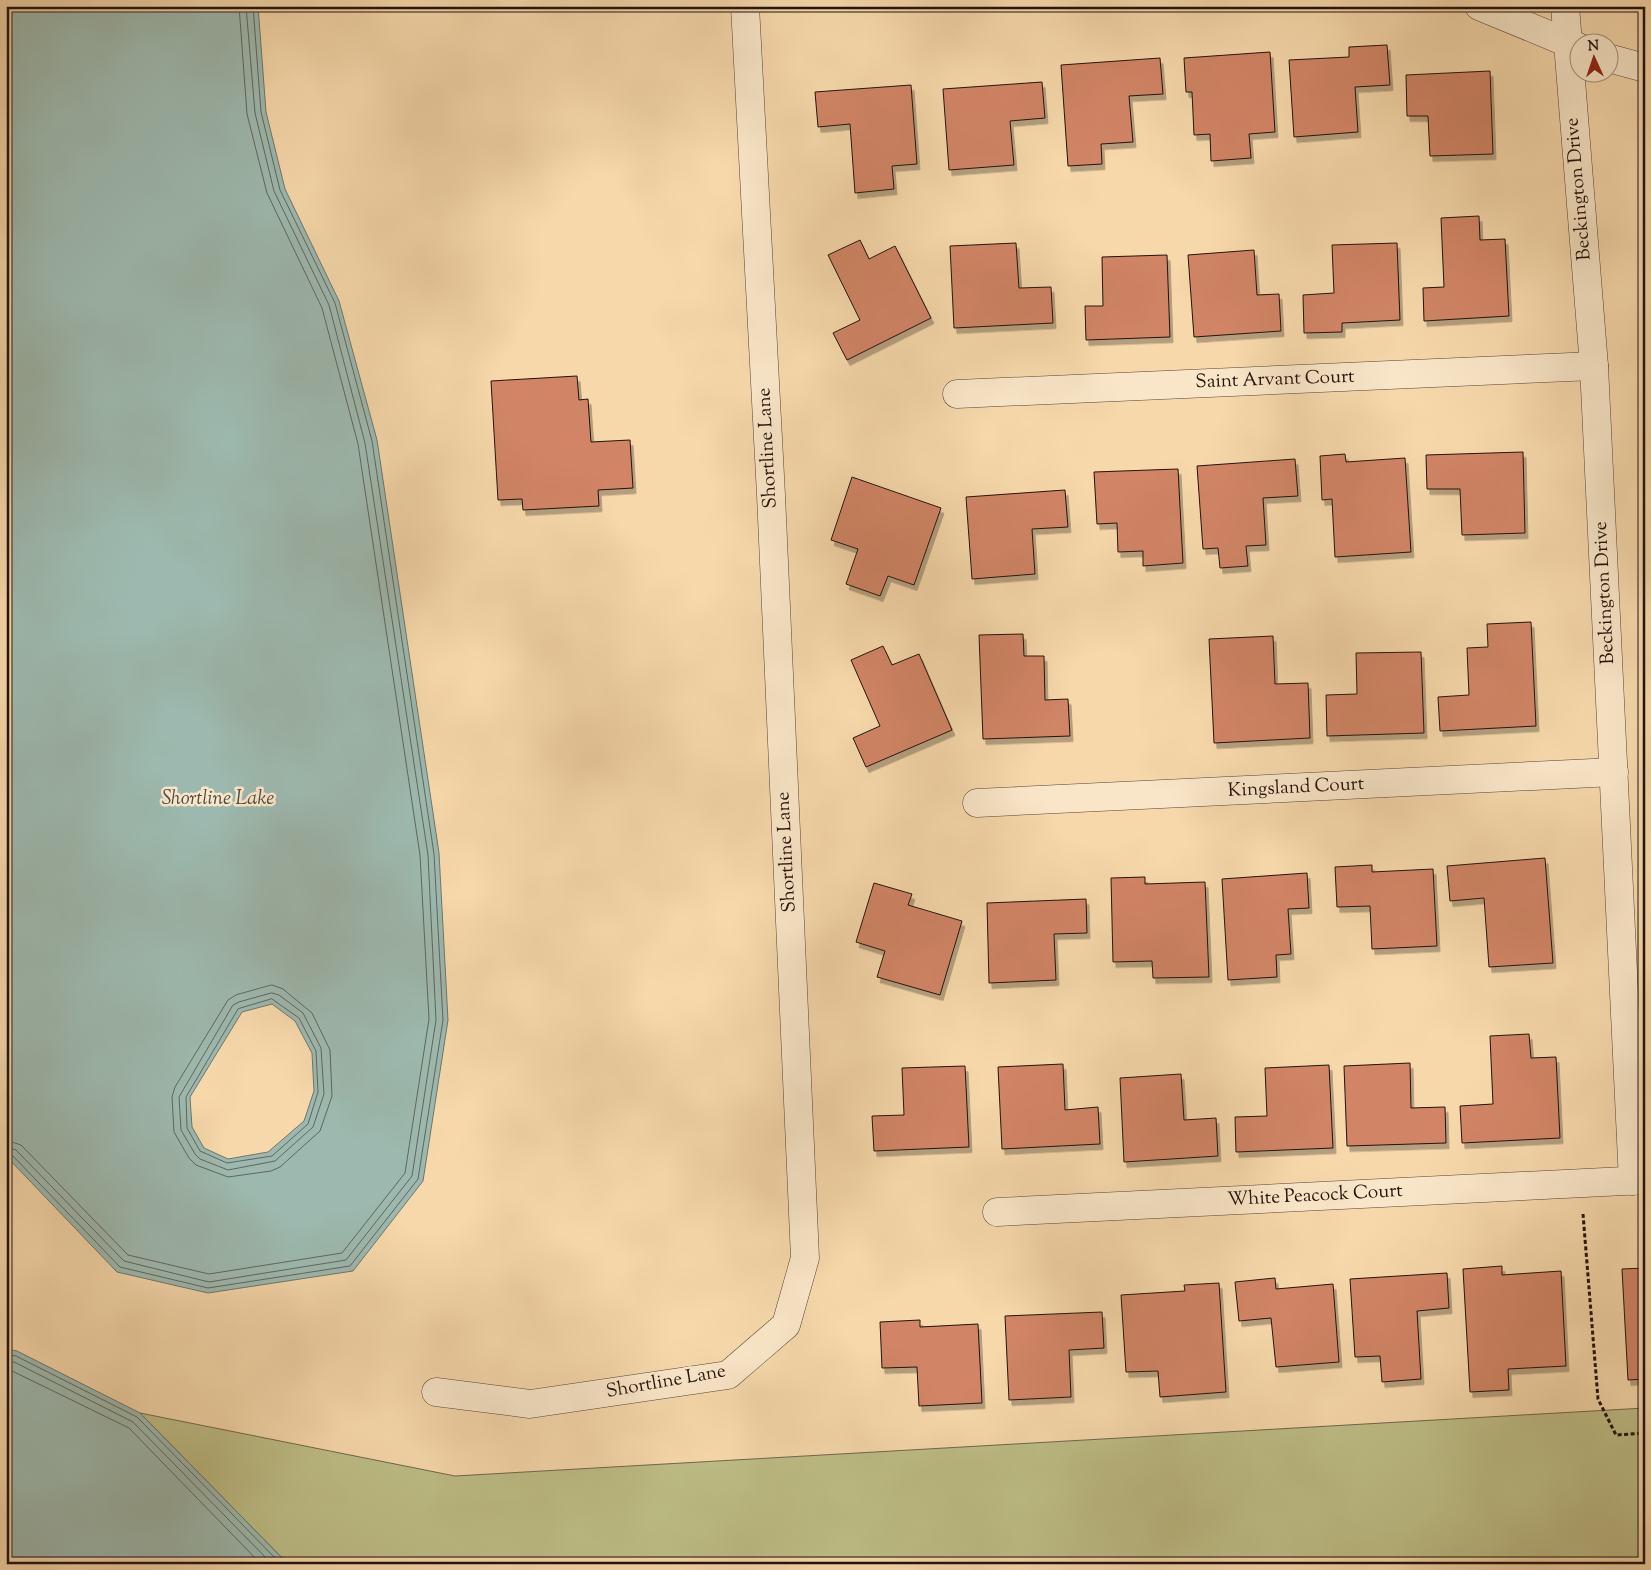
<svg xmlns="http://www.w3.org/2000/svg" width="1651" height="1570" font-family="'Sorts Mill Goudy',serif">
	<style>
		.green { fill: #bebe87; stroke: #70684a }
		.water { fill: #9db9af; stroke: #6c776e; fill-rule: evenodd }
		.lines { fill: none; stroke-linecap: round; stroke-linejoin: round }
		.shore { stroke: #60665e; stroke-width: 1 }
		.building { fill: #d18566; stroke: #22130d; filter: url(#shadow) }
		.minor-casing { stroke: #574434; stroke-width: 29 }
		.path { stroke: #22130d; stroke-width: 3; stroke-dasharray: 4 2.5; stroke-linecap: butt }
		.minor { stroke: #f9e6c8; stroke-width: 28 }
		.labels { text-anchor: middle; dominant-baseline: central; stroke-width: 5; stroke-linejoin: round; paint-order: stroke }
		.street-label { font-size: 19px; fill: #22130d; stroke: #f9e6c8 }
		.water-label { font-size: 20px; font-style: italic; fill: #4d4d46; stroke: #f9e6c8 }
	</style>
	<defs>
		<filter id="shadow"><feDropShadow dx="3" dy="5.5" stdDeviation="0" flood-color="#0004"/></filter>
	</defs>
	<rect width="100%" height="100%" fill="#f6d8ab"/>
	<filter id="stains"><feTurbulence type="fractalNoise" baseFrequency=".004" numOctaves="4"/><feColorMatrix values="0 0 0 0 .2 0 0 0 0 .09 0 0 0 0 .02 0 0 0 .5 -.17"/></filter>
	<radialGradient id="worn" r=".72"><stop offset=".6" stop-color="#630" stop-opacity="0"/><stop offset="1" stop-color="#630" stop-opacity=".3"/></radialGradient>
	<path class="green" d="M1645,1408V1564H288L140,1413L455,1476Z"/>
	<g class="water">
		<path d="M6,6H258L266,112L285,189L339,301L377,440L439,853L448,1020L423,1181L353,1271L208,1293L117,1272L6,1156ZM272,1004L295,1021L312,1053L314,1091L304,1121L268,1152L228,1159L204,1148L192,1127L190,1097L242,1012Z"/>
		<path d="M6,1349L17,1351L140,1413L288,1564H6Z"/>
	</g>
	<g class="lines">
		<g class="shore">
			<path d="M272,985L283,989L312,1013L330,1050L332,1096L320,1131L280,1167L271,1171L228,1177L196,1165L189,1158L174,1132L172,1097L175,1087L228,1000L236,995Z"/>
			<path d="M272,993L279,995L303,1013L321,1048L324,1094L313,1127L275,1161L228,1170L200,1159L195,1154L181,1130L179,1097L233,1005L239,1002Z"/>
			<path d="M272,999L299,1018L316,1051L318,1092L308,1124L272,1156L227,1163L200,1151L187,1128L186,1097L238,1009Z"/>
			<path d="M6,1140L21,1145L128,1255L209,1274L342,1253L405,1173L429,1019L420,855L358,444L322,308L267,193L247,114L239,6"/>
			<path d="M6,1147L16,1150L124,1261L209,1282L346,1260L412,1176L436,1020L428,855L365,443L329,305L274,191L255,113L246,6"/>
			<path d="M6,1153L12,1155L120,1267L208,1288L350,1266L418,1179L443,1020L434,854L372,441L335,303L280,190L261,112L253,6"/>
			<path d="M6,1354L16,1356L137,1417L281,1564"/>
			<path d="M6,1361L14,1362L133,1422L272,1564"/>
			<path d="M6,1368L129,1428L261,1564"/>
		</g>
	</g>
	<g class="building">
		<path d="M1387,45L1390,85L1355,87L1358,132L1294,137L1289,60L1349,57V47Z"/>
		<path d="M1270,52L1275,132L1249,134L1251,158L1211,161L1210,134L1194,135L1192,92H1186L1184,58Z"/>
		<path d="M1160,58L1163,94L1129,96L1133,142L1101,144L1102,164L1068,166L1061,65Z"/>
		<path d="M1490,71L1493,154L1430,156L1428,116H1407L1406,75Z"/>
		<path d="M1042,82L1045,118L1010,121L1014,165L949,170L943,89Z"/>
		<path d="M911,85L917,164L892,166L894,189L855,193L850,124L818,127L815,92Z"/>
		<path d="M1479,216L1480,240L1505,239L1509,316L1424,321L1423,288L1444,287L1441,218Z"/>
		<path d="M860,240L869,259L895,246L931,318L847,360L833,333L860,320L828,255Z"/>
		<path d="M1016,243L1019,288L1051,287L1053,323L954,328L950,246Z"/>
		<path d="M1397,243L1400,320L1342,323V332L1304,333L1303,295L1334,293L1332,245Z"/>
		<path d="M1254,250L1257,295L1279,294L1281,331L1194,337L1188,255Z"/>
		<path d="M1167,255L1170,337L1086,340L1085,306H1103L1102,257Z"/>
		<path d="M577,376L579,400L588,399L591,442L630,440L633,488L598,490L599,506L523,510L522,499L498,500L491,381Z"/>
		<path d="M1523,452L1525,533L1462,535L1460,489H1427L1426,455Z"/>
		<path d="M1345,454L1346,462L1405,458L1411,552L1335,557L1332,499L1322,500L1320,456Z"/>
		<path d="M1295,459L1298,496L1263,498L1266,545L1246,546L1248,566L1220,568L1218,548L1203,549L1197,466Z"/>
		<path d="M1178,469L1183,563L1143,566V551L1118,552L1117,523L1097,524L1094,472Z"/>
		<path d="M852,477L941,508L914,585L888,576L880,596L846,584L858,549L831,540Z"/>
		<path d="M1065,490L1068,527L1032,529L1035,574L972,579L966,497Z"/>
		<path d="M1531,622L1536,726L1440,731L1438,697L1469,695L1467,648L1488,647L1487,624Z"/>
		<path d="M1023,634L1024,656H1044L1045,700L1068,699L1070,736L983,739L979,635Z"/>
		<path d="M1273,636L1275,684L1308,683L1310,738L1214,743L1209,639Z"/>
		<path d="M883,646L892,665L919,654L952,730L866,767L853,738L880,726L851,660Z"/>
		<path d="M1421,652L1424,733L1327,736L1326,695L1357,694L1356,653Z"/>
		<path d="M1545,858L1553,963L1489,967L1484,898L1450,901L1447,866Z"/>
		<path d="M1372,865V872L1433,869L1437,946L1372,949L1370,906L1337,907L1335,867Z"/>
		<path d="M1307,873L1309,908L1288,909L1291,954L1276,955L1277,977L1228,980L1222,879Z"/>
		<path d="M1145,877V884L1205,882L1209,977L1153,978L1152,961L1113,962L1111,878Z"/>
		<path d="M874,883L912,894L908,905L962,921L940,995L877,977L885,951L856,942Z"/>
		<path d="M1086,899L1087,933L1054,934L1056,980L989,983L987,903Z"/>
		<path d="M1529,1034L1531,1058L1556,1057L1560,1138L1462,1143L1460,1106L1493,1104L1490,1036Z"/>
		<path d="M1410,1063L1411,1108L1445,1107L1446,1143L1347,1146L1344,1066Z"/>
		<path d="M1063,1064L1065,1110L1098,1107L1100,1144L1002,1149L998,1067Z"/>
		<path d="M1329,1065L1333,1148L1236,1152L1235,1117L1267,1116L1265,1068Z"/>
		<path d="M965,1066L969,1147L874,1151L872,1116L904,1115L902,1068Z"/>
		<path d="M1181,1074L1184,1120L1216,1118L1218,1156L1124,1162L1120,1078Z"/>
		<path d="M1502,1266V1275L1561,1271L1566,1366L1508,1369L1509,1390L1470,1392L1463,1269Z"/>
		<path d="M1645,1268V1379L1628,1380L1622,1269Z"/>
		<path d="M1447,1273L1449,1308L1417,1311L1421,1379L1382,1382L1380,1356L1355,1357L1350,1279Z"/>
		<path d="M1275,1278L1276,1289L1333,1284L1339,1362L1276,1367L1271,1318L1239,1321L1235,1282Z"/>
		<path d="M1219,1283L1226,1392L1160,1397L1158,1371L1126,1372L1121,1295L1185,1291L1184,1285Z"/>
		<path d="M1102,1312L1104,1348L1069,1350L1071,1397L1009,1400L1005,1316Z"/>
		<path d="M920,1320V1327L978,1324L982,1403L919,1406L917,1367L882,1368L880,1322Z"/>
	</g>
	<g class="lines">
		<defs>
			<g id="minor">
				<path d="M1479,6L1578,47"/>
				<path d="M1565,6L1594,366L1633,1181"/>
				<path d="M1608,58L1645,68"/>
				<path d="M957,394L1594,366"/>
				<path d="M977,803L1614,772"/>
				<path d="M997,1212L1645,1180"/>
				<path d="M436,1392L530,1404L728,1375L786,1325L805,1258L771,495L745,6"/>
			</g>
		</defs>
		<use href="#minor" class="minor-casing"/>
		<path class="path" d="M1583,1214L1598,1399L1616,1435L1645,1433"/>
		<use href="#minor" class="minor"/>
	</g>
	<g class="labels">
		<g class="street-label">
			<text transform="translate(1579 189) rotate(-95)">Beckington Drive</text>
			<text transform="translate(1275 380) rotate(-2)">Saint Arvant Court</text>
			<text transform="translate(768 448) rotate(-93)">Shortline Lane</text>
			<text transform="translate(1605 593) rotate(-93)">Beckington Drive</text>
			<text transform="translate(1296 788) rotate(-3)">Kingsland Court</text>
			<text transform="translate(787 852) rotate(-93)">Shortline Lane</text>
			<text transform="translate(1315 1196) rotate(-3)">White Peacock Court</text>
			<text transform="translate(666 1382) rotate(-10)">Shortline Lane</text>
		</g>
		<g class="water-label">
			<text x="218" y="799">Shortline Lake</text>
		</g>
	</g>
	<rect width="1651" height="1570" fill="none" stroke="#f6d8ab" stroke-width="25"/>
	<rect x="8" y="8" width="1636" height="1555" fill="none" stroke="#22130d" stroke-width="2.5"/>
	<rect x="12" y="12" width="1626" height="1545" fill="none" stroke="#22130d"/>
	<g transform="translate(1594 58) rotate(357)"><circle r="24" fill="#f9e6c8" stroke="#a3927d"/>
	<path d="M0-4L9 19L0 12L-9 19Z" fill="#8f2418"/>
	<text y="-8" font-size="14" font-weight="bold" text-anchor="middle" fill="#22130d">N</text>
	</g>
	<rect width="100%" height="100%" filter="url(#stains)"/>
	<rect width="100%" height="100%" fill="url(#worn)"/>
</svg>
